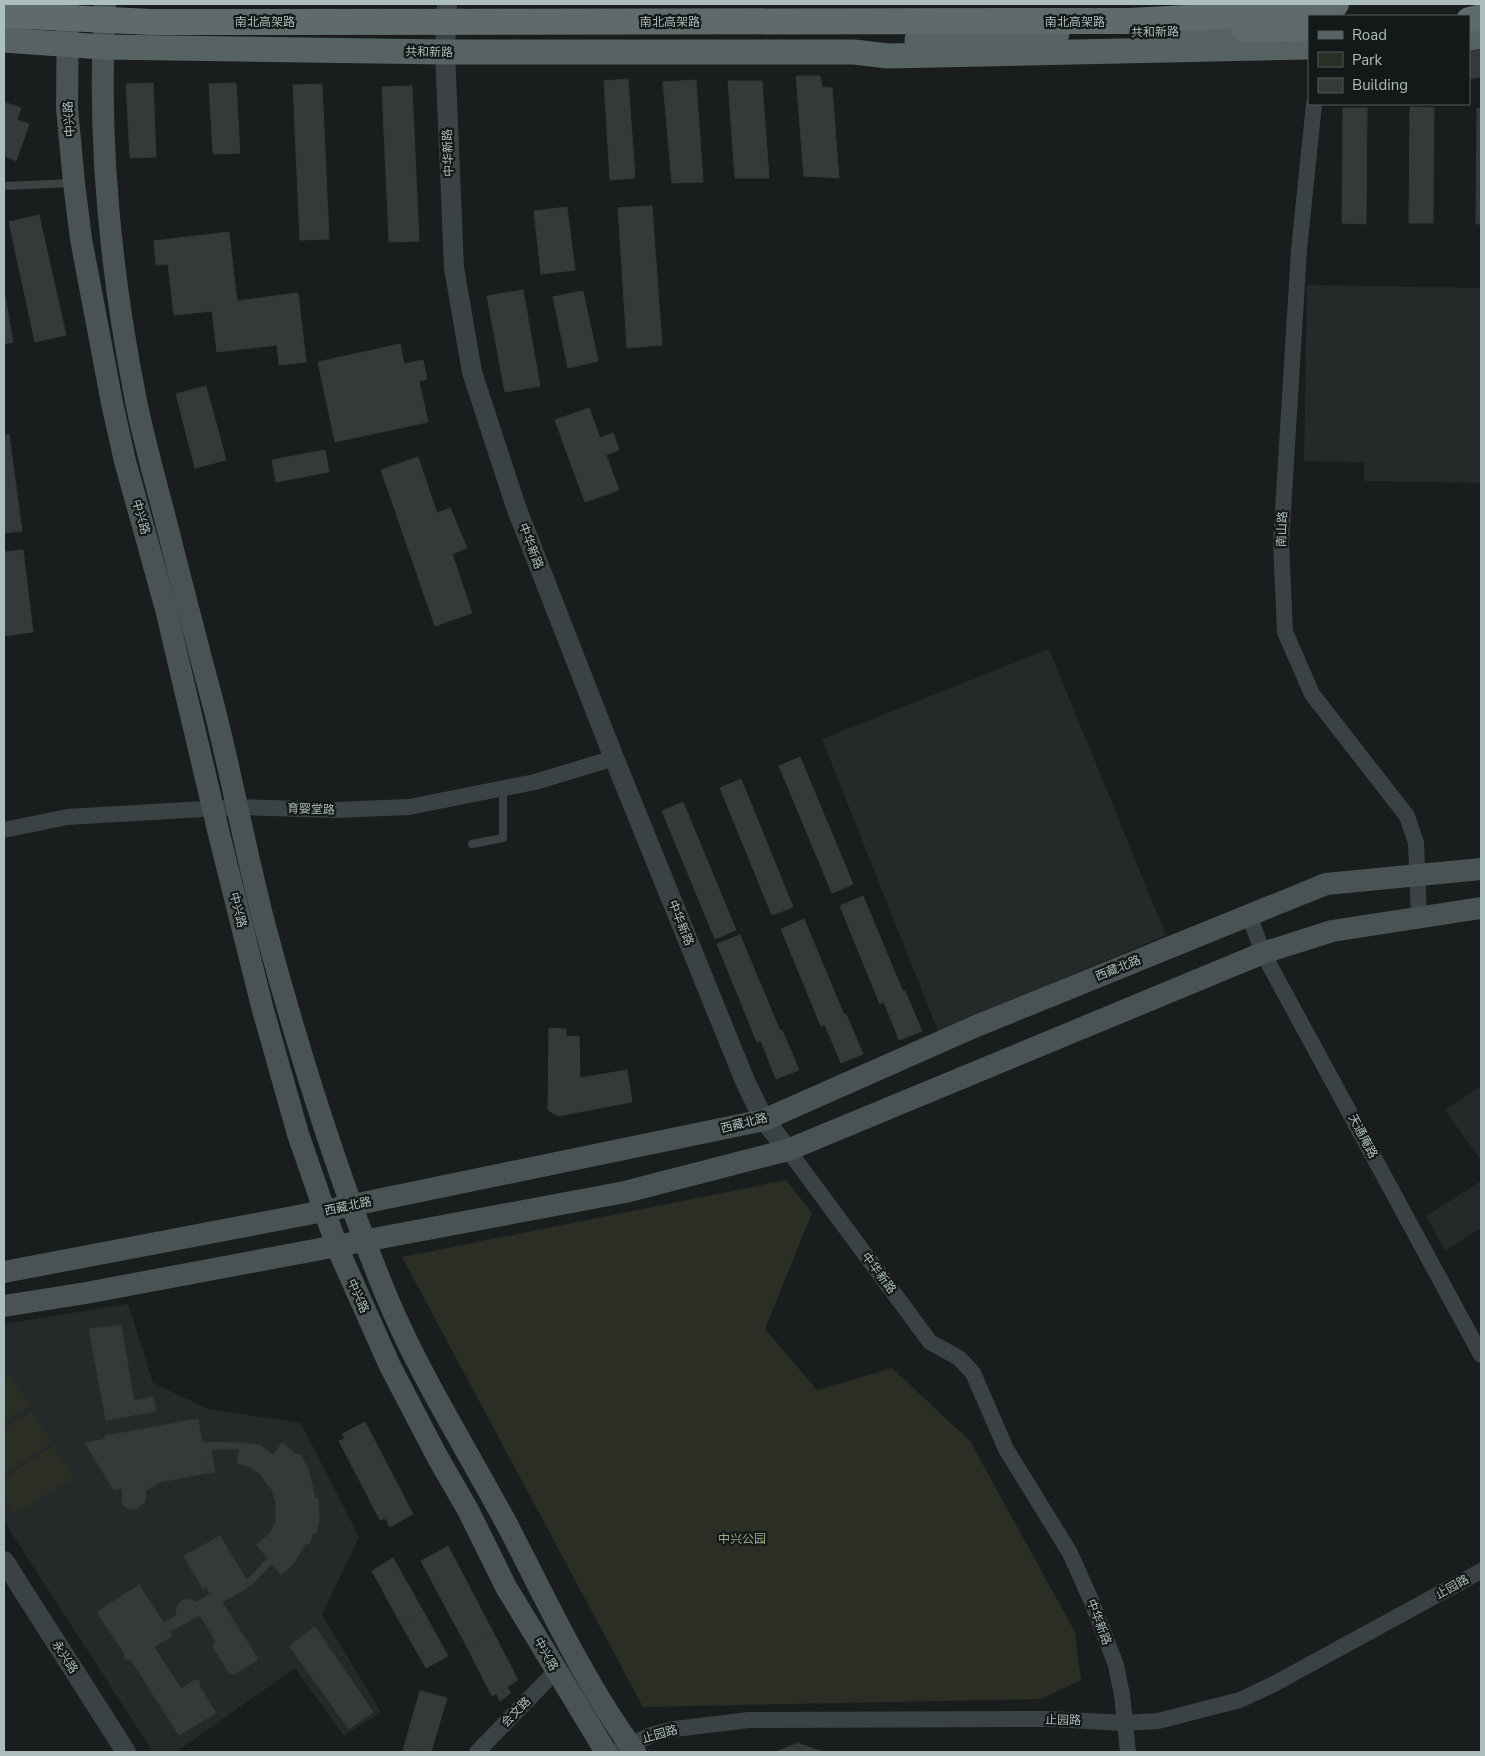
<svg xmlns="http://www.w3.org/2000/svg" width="1485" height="1756" font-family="'Nunito Sans','Noto Sans SC',sans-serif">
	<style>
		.built { fill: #26292a }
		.green { fill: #2a2e24 }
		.building { fill: #353939; stroke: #343839 }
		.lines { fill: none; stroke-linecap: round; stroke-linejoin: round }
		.service { stroke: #3b4243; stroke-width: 8 }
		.minor { stroke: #3b4243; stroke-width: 16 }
		.tertiary { stroke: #3b4243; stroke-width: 20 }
		.secondary { stroke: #495353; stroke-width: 22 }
		.primary { stroke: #576262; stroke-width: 25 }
		.trunk { stroke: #5f6b6b; stroke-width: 26 }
		.labels { text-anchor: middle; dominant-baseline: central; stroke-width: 4.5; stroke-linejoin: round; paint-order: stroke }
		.street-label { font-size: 12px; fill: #acbebd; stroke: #151818 }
		.park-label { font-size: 12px; fill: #9eaa81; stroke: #151818 }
	</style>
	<rect width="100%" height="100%" fill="#1a1d1d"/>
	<g class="built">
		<path d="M1307,285L1481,288V483L1364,481V462L1304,461Z"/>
		<path d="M1049,649L1166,935L938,1031L822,739Z"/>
		<path d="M1481,1086V1160L1445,1110Z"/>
		<path d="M1481,1181V1228L1445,1251L1426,1216Z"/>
		<path d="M128,1304L153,1383L208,1409L301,1423L359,1537L322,1615L381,1712L344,1736L295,1668L176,1752H153L4,1521V1324Z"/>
	</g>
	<g class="green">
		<path d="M786,1180L812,1213L765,1329L817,1390L892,1368L970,1441L1075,1632L1081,1680L1041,1699L643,1707L402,1257Z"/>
		<path d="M10,1374L30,1406L4,1422V1378Z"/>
		<path d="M32,1411L52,1443L4,1473V1429Z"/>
		<path d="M54,1446L74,1478L14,1515L4,1497V1478Z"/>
	</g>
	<g class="building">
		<path d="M1481,49V77L1469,79V51Z"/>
		<path d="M796,76H820L822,87L832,88L839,178L804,176Z"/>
		<path d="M628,79L635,178L610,180L604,81Z"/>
		<path d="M696,80L703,182L672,183L663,82Z"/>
		<path d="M728,81H762L769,178H735Z"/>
		<path d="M153,83L156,157L130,158L126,84Z"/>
		<path d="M236,83L240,153L213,154L209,84Z"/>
		<path d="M322,84L329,239L300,240L293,85Z"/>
		<path d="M412,86L419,241L389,242L382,87Z"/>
		<path d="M4,102L21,108L17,120L29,124L16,161L5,156L4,159Z"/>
		<path d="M1410,107L1434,108L1433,223H1409Z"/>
		<path d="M1343,108H1367L1366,224L1342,223Z"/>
		<path d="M1477,108L1481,109V224H1476Z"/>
		<path d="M652,206L662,345L627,348L618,208Z"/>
		<path d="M567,207L575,270L541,274L534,211Z"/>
		<path d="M39,215L66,335L35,342L9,222Z"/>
		<path d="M229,232L237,301L298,293L306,362L279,365L277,345L217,352L212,311L174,315L168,264L156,265L154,241Z"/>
		<path d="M4,290L13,342L4,344Z"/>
		<path d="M523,290L540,386L505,392L487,296Z"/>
		<path d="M583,291L598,361L568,368L553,297Z"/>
		<path d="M400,344L404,364L423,360L427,379L419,381L428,422L335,442L318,362Z"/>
		<path d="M206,386L226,460L195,468L176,394Z"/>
		<path d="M589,408L600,438L613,433L619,450L606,455L619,490L585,502L555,420Z"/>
		<path d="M9,434L22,531L4,533V435Z"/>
		<path d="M325,450L329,472L276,482L272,460Z"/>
		<path d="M418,457L437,513L450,508L467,548L452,554L472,613L435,626L381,470Z"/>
		<path d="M23,550L33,632L4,636V552Z"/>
		<path d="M800,757L853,884L832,893L779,766Z"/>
		<path d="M741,779L793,907L772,915L720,788Z"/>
		<path d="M683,802L736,930L715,939L662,811Z"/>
		<path d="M863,896L903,992L905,991L922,1031L899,1040L884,1002L880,1004L840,906Z"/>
		<path d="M804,919L844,1015L846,1014L863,1054L841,1063L825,1025L821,1026L781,929Z"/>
		<path d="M740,935L780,1031L782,1030L799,1070L776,1079L761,1041L757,1042L717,944Z"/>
		<path d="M549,1028L566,1029V1037L579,1036L580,1078L627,1070L632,1102L558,1116L548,1110Z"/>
		<path d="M121,1325L134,1401L153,1397L156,1411L106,1420L89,1329Z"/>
		<path d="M198,1419L207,1473L160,1482L146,1490L145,1502L136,1509H128L123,1505L122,1488L114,1490L85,1443L105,1439V1436Z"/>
		<path d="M365,1422L413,1514L390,1527L385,1518L380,1520L339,1441L345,1439L342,1434Z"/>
		<path d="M201,1442L241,1443L240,1449H211L215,1472L207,1473Z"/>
		<path d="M241,1443L260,1445L273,1455L282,1443L297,1455L300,1454L309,1471L315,1498H318L319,1520L316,1534L313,1533L309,1544L306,1543L293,1564L281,1575L257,1545L271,1532L276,1521V1503L272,1490L260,1474L251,1467L237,1463Z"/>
		<path d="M220,1536L250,1586L222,1602L258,1659L235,1674L229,1673L213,1647L215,1640L200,1615L169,1632L164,1623L177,1615L176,1608L182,1600L188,1599L197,1602L210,1594L206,1587L203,1589L184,1556Z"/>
		<path d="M448,1546L493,1632L467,1647L421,1561Z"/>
		<path d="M268,1558L272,1564L250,1586L247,1580Z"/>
		<path d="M393,1558L423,1611L401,1624L372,1571Z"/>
		<path d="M139,1585L172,1636L154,1647L181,1689L195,1680H199L200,1687L216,1713L179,1735L131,1660L125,1659V1654L97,1612Z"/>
		<path d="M423,1611L448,1656L426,1668L401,1624Z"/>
		<path d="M315,1627L373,1712L349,1729L289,1646Z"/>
		<path d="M493,1632L518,1680L507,1687L511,1693L500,1701L496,1693L492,1696L467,1647Z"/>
		<path d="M420,1691L447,1698L431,1752L404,1747Z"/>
		<path d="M798,1743L823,1752H776Z"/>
		<path d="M404,1747L423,1752H403Z"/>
	</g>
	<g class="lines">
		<g class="service">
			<path d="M4,186L72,183"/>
			<path d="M472,844L503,838V789"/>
		</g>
		<g class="minor">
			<path d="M1314,104L1299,250L1281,543L1285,632L1312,694L1407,816L1416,843L1419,916"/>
			<path d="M4,830L67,817L238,807L335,810L409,807L535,782L614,758"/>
			<path d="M1249,915L1263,953L1481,1355"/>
			<path d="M788,1150L930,1342L959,1358L973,1373L1006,1449L1070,1553L1091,1600L1116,1665L1122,1695L1128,1752"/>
			<path d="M477,1752L556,1671"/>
			<path d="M615,1752L651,1735L674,1729L750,1720L1051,1719L1124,1723L1158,1721L1240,1700L1272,1685L1481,1571"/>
		</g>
		<g class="tertiary">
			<path d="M447,4L445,52L454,268L472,372L516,507L614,758L745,1081L764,1120L788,1150"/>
			<path d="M4,1561L126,1752"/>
		</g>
		<g class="secondary">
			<path d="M68,4L67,108L74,183L81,239L112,403L125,461L166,609L220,838L263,1010L298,1134L337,1247L390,1366L438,1458L468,1510L506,1587L606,1752"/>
			<path d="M105,4C97,137 110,270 136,401C144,441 155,479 165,518C181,581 197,644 214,707C233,782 247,859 267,934C300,1056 338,1178 386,1295C421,1379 470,1454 512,1534C550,1608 586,1685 635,1752"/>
			<path d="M4,1272L324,1211L764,1120L974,1027L1326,884L1481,869"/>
			<path d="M4,1306L86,1293L625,1192L788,1150L1263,953L1332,931L1481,908"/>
		</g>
		<g class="primary">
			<path d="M1159,32L1267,29"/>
			<path d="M1469,38L1481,36"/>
			<path d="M4,40L103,47L445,52H854L888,56L1309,47"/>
			<path d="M917,40L986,35L1057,34"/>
		</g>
		<g class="trunk">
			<path d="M4,15L151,22L1130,21L1226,16L1336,4"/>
			<path d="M1469,20L1481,17"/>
			<path d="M1245,29L1309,28"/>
		</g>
	</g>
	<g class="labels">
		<g class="street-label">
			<text x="265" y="22">南北高架路</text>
			<text x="670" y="22">南北高架路</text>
			<text x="1075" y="22">南北高架路</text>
			<text transform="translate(1155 32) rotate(-1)">共和新路</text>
			<text transform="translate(429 52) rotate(1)">共和新路</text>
			<text transform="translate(69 119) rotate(-94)">中兴路</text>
			<text transform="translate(448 153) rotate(-92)">中华新路</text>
			<text transform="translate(141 517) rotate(74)">中兴路</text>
			<text transform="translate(1282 529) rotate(-88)">南山路</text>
			<text transform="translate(531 546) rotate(69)">中华新路</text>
			<text transform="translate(311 809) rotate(2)">育婴堂路</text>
			<text transform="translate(238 910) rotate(76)">中兴路</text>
			<text transform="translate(681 923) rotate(68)">中华新路</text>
			<text transform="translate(1118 968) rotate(-22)">西藏北路</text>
			<text transform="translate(744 1123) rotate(-14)">西藏北路</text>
			<text transform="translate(1363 1136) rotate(62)">天通庵路</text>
			<text transform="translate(348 1206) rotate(-12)">西藏北路</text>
			<text transform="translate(879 1273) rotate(53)">中华新路</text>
			<text transform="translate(358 1296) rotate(66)">中兴路</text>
			<text transform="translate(1452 1587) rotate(-29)">止园路</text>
			<text transform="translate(1099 1622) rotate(69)">中华新路</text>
			<text transform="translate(546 1654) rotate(61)">中兴路</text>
			<text transform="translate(65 1657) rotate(57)">永兴路</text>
			<text transform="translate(516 1712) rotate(-46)">会文路</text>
			<text transform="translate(1063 1720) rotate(1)">止园路</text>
			<text transform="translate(660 1734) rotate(-16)">止园路</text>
		</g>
		<g class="park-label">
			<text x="742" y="1539">中兴公园</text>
		</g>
	</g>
	<rect width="1485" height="1756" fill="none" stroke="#acbebd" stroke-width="10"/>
	<rect x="1308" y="15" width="162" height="90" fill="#151818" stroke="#515a5a"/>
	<rect x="1318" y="31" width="25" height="8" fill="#576262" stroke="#515a5a"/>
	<text x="1352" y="40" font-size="15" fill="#acbebd">Road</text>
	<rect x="1318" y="52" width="25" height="15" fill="#2a2e24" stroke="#515a5a"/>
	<text x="1352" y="65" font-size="15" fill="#acbebd">Park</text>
	<rect x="1318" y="78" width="25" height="15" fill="#353939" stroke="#515a5a"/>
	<text x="1352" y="90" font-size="15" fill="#acbebd">Building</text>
</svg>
